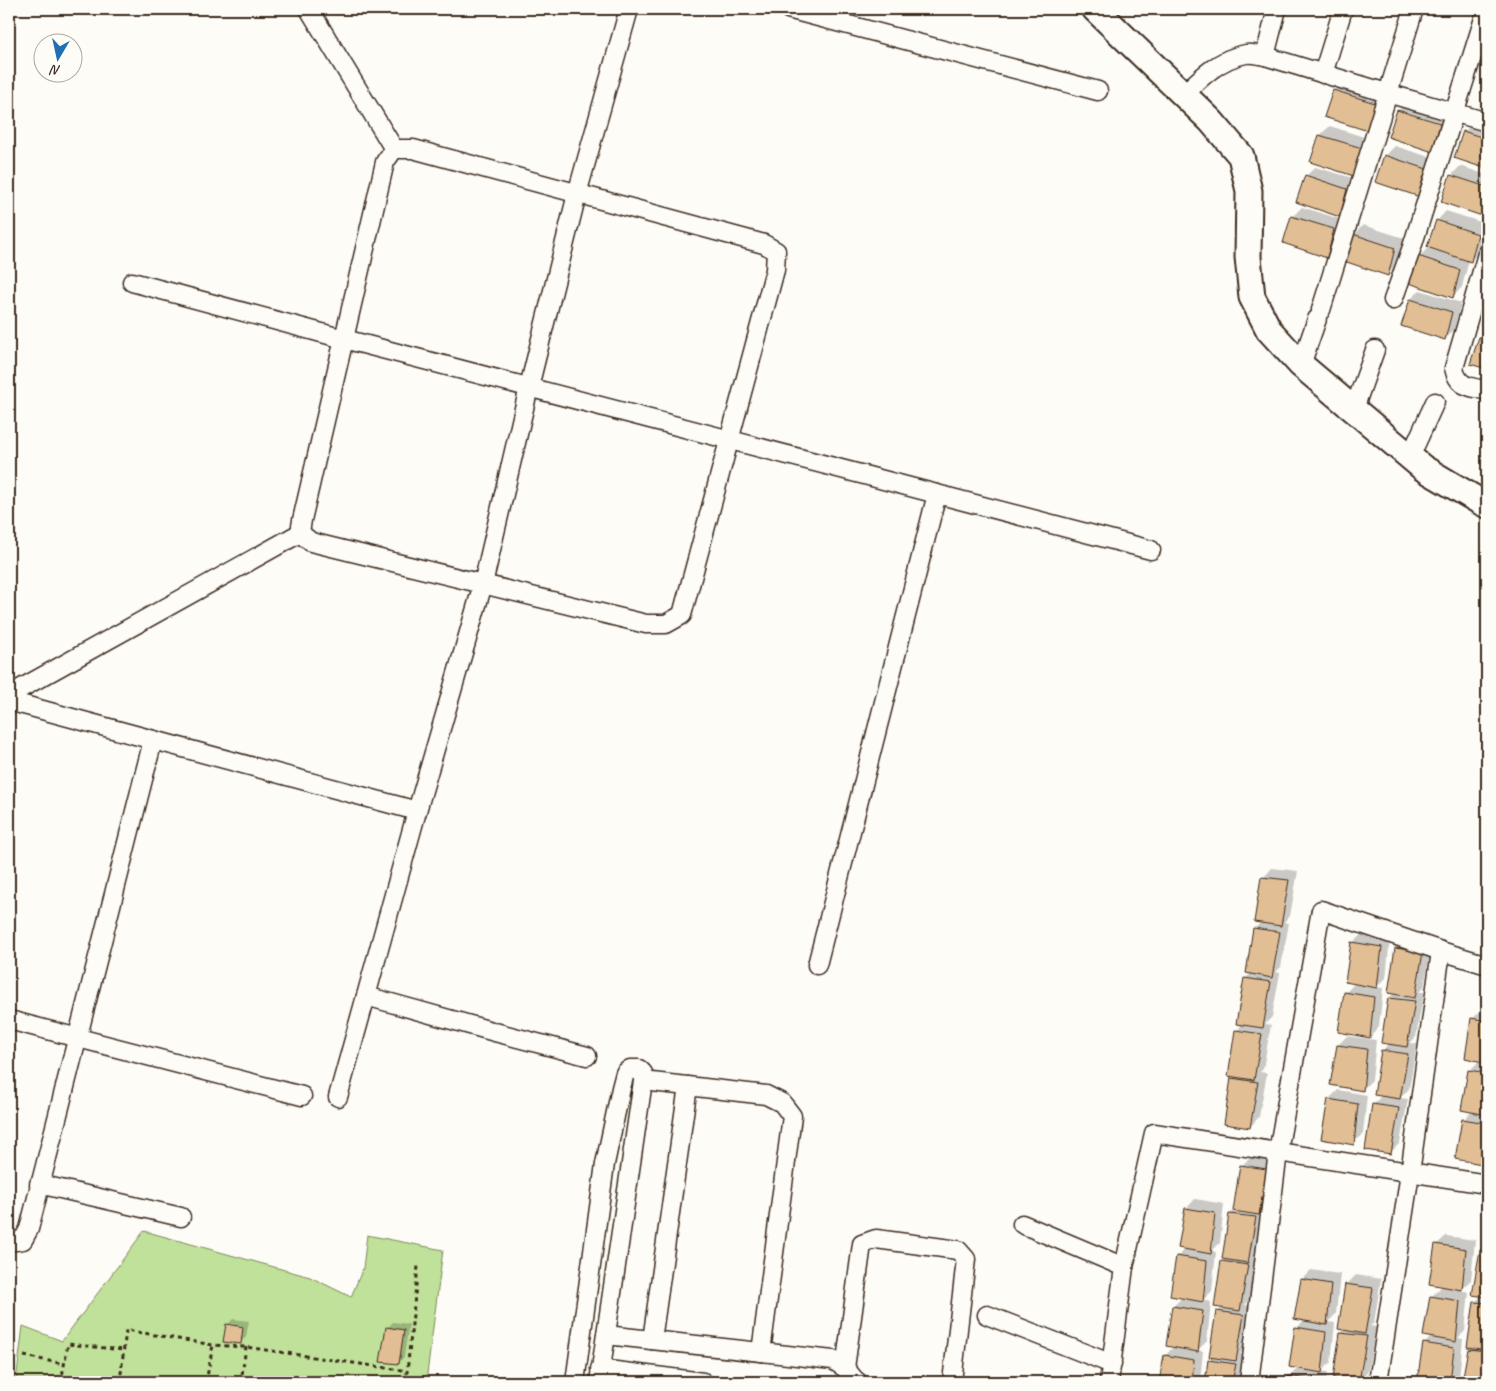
<svg xmlns="http://www.w3.org/2000/svg" width="1496" height="1391" font-family="Caveat,sans-serif">
	<style>
		.green { fill: #c0e19a; stroke: #7e865c }
		.shadow { fill: #0003 }
		.building { fill: #e2be94; stroke: #3b2a1e }
		.lines { fill: none; stroke-linecap: round; stroke-linejoin: round }
		.street-casing { stroke: #3b2a1e; stroke-width: 21 }
		.secondary-casing { stroke: #3b2a1e; stroke-width: 29 }
		.path { stroke: #3b2a1e; stroke-width: 3; stroke-dasharray: 4 4; stroke-linecap: butt }
		.street { stroke: #fdfcf7; stroke-width: 18 }
		.secondary { stroke: #fdfcf7; stroke-width: 25 }
	</style>
	<rect width="100%" height="100%" fill="#fdfcf7"/>
	<filter id="ink" filterUnits="userSpaceOnUse"><feTurbulence type="fractalNoise" baseFrequency=".02" numOctaves="2"/><feDisplacementMap in="SourceGraphic" scale="10" xChannelSelector="R" yChannelSelector="G"/><feConvolveMatrix kernelMatrix="1 2 1 2 8 2 1 2 1" color-interpolation-filters="sRGB"/></filter>
	<g filter="url(#ink)">
		<path class="green" d="M144,1231L310,1277L351,1297L363,1268L367,1235L443,1250L426,1382H16L23,1326L62,1341Z"/>
		<g class="shadow">
			<path d="M1343,81L1384,94L1368,130L1334,90Z"/>
			<path d="M1408,101L1448,114L1442,141L1432,150L1398,111Z"/>
			<path d="M1474,122L1487,126V168L1456,157L1464,132Z"/>
			<path d="M1330,126L1370,139L1354,175L1312,161L1320,135Z"/>
			<path d="M1395,146L1436,159L1419,195L1385,156Z"/>
			<path d="M1460,166L1487,175V213L1485,215L1451,176Z"/>
			<path d="M1315,167L1356,179L1349,206L1340,216L1306,176Z"/>
			<path d="M1302,207L1343,220L1336,247L1327,256L1292,217Z"/>
			<path d="M1446,211L1487,224L1480,251L1471,260H1469L1462,287L1453,297L1419,257L1429,247L1437,221Z"/>
			<path d="M1363,225L1404,238L1397,265L1388,274L1354,235Z"/>
			<path d="M1420,290L1461,303L1454,330L1445,339L1411,299Z"/>
			<path d="M1487,330V368L1472,363L1480,337Z"/>
			<path d="M1272,868L1298,871L1290,916L1284,922L1289,923L1281,967L1276,972L1280,973L1272,1017L1265,1024L1271,1025L1263,1069L1260,1072L1267,1073L1259,1117L1250,1127L1232,1079L1235,1076L1236,1031L1243,1024L1245,979L1251,973L1254,929L1261,922L1263,878Z"/>
			<path d="M1362,934L1390,938L1386,978L1377,987L1383,988L1379,1027L1370,1037L1345,993L1355,983L1352,943Z"/>
			<path d="M1406,939L1432,942L1424,987L1419,992H1424L1416,1037L1410,1043L1417,1044L1409,1089L1400,1098L1408,1099L1400,1143L1391,1152L1373,1105L1382,1095V1051L1389,1043V998L1394,993L1397,948Z"/>
			<path d="M1482,1010H1487V1164L1457,1158L1463,1120L1472,1111L1469,1071L1480,1060L1472,1019Z"/>
			<path d="M1347,1036L1376,1040L1372,1080L1363,1089L1338,1045Z"/>
			<path d="M1338,1090L1367,1095L1363,1134L1353,1143L1329,1099Z"/>
			<path d="M1251,1157L1276,1160L1257,1252L1254,1256H1257L1249,1300L1245,1305L1253,1306L1245,1350L1240,1354L1244,1355L1239,1382H1206L1209,1361L1214,1356L1218,1312L1222,1307V1262L1226,1258L1230,1214L1234,1210L1241,1166Z"/>
			<path d="M1195,1199L1224,1204L1220,1243L1212,1251L1216,1252L1212,1291L1203,1300L1211,1302L1207,1341L1198,1350L1203,1351L1200,1382H1161L1165,1356L1174,1346L1173,1306L1183,1297L1177,1257L1186,1248V1209Z"/>
			<path d="M1446,1236L1475,1240L1471,1280L1460,1290L1469,1292L1465,1331L1458,1338L1463,1339L1459,1378L1455,1382H1418L1424,1344L1432,1336L1431,1297L1442,1286L1436,1245Z"/>
			<path d="M1487,1244V1382H1463L1469,1349L1472,1346L1475,1302L1482,1295L1481,1250Z"/>
			<path d="M1311,1270L1340,1274L1336,1314L1328,1322L1335,1323L1331,1362L1322,1371L1328,1372L1326,1382H1289L1290,1376L1298,1368L1297,1328L1305,1319L1302,1279Z"/>
			<path d="M1356,1275L1381,1279L1374,1323L1370,1326L1376,1327L1368,1371L1364,1375L1369,1376L1368,1382H1334L1338,1378L1341,1333L1345,1329L1346,1285Z"/>
			<path d="M233,1319L249,1321L246,1337L240,1343L227,1325Z"/>
			<path d="M393,1322L409,1324L404,1357L398,1363L387,1328Z"/>
		</g>
		<g class="building">
			<path d="M1333,90L1375,103L1368,131L1324,117Z"/>
			<path d="M1397,110L1440,123L1433,152L1388,137Z"/>
			<path d="M1463,131L1487,139V169L1454,158Z"/>
			<path d="M1319,135L1362,148L1354,176L1310,162Z"/>
			<path d="M1384,155L1427,169L1420,197L1375,182Z"/>
			<path d="M1305,175L1347,189L1340,217L1296,202Z"/>
			<path d="M1450,175L1487,187V209L1485,217L1441,202Z"/>
			<path d="M1291,216L1334,229L1327,258L1283,243Z"/>
			<path d="M1436,220L1478,234L1471,262L1427,247Z"/>
			<path d="M1353,234L1395,248L1388,276L1344,261Z"/>
			<path d="M1418,256L1460,270L1453,298L1409,283Z"/>
			<path d="M1410,299L1452,312L1445,340L1401,326Z"/>
			<path d="M1479,337L1487,339V369L1470,364Z"/>
			<path d="M1261,877L1289,880L1281,926L1254,922Z"/>
			<path d="M1253,928L1280,932L1272,978L1246,973Z"/>
			<path d="M1351,942L1382,947L1377,988L1345,982Z"/>
			<path d="M1395,948L1423,952L1415,998L1388,993Z"/>
			<path d="M1244,978L1271,982L1263,1028L1236,1024Z"/>
			<path d="M1344,992L1374,997L1370,1038L1338,1032Z"/>
			<path d="M1388,998L1415,1001L1407,1047L1381,1043Z"/>
			<path d="M1471,1018L1487,1021V1063L1465,1058Z"/>
			<path d="M1235,1030L1262,1034L1254,1080L1228,1076Z"/>
			<path d="M1337,1045L1367,1049L1363,1091L1330,1085Z"/>
			<path d="M1381,1050L1408,1054L1400,1099L1374,1095Z"/>
			<path d="M1468,1070L1487,1073V1115L1461,1110Z"/>
			<path d="M1231,1078L1258,1082L1250,1128L1224,1124Z"/>
			<path d="M1328,1099L1358,1104L1354,1145L1321,1139Z"/>
			<path d="M1372,1104L1399,1108L1391,1154L1365,1150Z"/>
			<path d="M1462,1119L1487,1123V1165L1455,1159Z"/>
			<path d="M1240,1165L1267,1169L1259,1215L1233,1211Z"/>
			<path d="M1185,1208L1215,1213L1211,1254L1178,1248Z"/>
			<path d="M1229,1214L1256,1217L1248,1263L1222,1259Z"/>
			<path d="M1435,1244L1466,1249L1462,1290L1429,1284Z"/>
			<path d="M1480,1250L1487,1251V1297L1472,1295Z"/>
			<path d="M1176,1256L1207,1261L1203,1302L1170,1296Z"/>
			<path d="M1221,1261L1248,1265L1240,1311L1214,1307Z"/>
			<path d="M1301,1279L1331,1284L1327,1325L1294,1319Z"/>
			<path d="M1345,1284L1373,1288L1365,1334L1338,1329Z"/>
			<path d="M1430,1296L1460,1301L1456,1342L1423,1336Z"/>
			<path d="M1474,1302L1487,1303V1350L1467,1347Z"/>
			<path d="M1172,1306L1203,1311L1198,1352L1166,1346Z"/>
			<path d="M1216,1311L1244,1315L1236,1361L1209,1357Z"/>
			<path d="M226,1324L243,1327L241,1344L223,1342Z"/>
			<path d="M386,1327L404,1330L399,1364L380,1362Z"/>
			<path d="M1295,1327L1326,1332L1322,1373L1289,1367Z"/>
			<path d="M1340,1333L1367,1336L1359,1382L1333,1378Z"/>
			<path d="M1423,1343L1454,1348L1450,1382H1417Z"/>
			<path d="M1468,1349L1487,1351V1382H1462Z"/>
			<path d="M1164,1355L1194,1360L1192,1382H1159Z"/>
			<path d="M1208,1360L1236,1364L1232,1382H1205Z"/>
			<path d="M1288,1376L1319,1381V1382H1287Z"/>
		</g>
		<g class="lines">
			<defs>
				<g id="street">
					<path d="M788,9L1098,91"/>
					<path d="M1265,56L1277,9"/>
					<path d="M1323,74L1343,9"/>
					<path d="M1183,95C1201,77 1221,58 1246,54C1252,53 1259,55 1265,56L1387,93L1487,122"/>
					<path d="M1487,254L1454,368C1458,388 1470,386 1487,391"/>
					<path d="M132,282L344,339L1151,550"/>
					<path d="M1393,300L1412,247L1487,9"/>
					<path d="M1321,310L1414,9"/>
					<path d="M1301,365L1317,319"/>
					<path d="M1354,409L1375,350"/>
					<path d="M1410,457L1435,402"/>
					<path d="M300,533L302,520L385,162L394,149"/>
					<path d="M9,695L300,533L311,542L646,624H666L682,615L775,270L776,251L764,244L413,149H394L309,9"/>
					<path d="M9,701L417,811"/>
					<path d="M817,965L937,494"/>
					<path d="M9,1020L302,1096"/>
					<path d="M587,1056L495,1032L366,996L417,811L483,584L529,387L577,194L629,9"/>
					<path d="M643,1081L766,1095L782,1103L792,1116L761,1352"/>
					<path d="M338,1097L366,996"/>
					<path d="M39,1184L181,1217"/>
					<path d="M1022,1224L1124,1267"/>
					<path d="M9,1241H17L23,1240L29,1229L153,740"/>
					<path d="M987,1315L1112,1364"/>
					<path d="M606,1335L833,1360L845,1368L855,1380L858,1382"/>
					<path d="M652,1340L688,1086"/>
					<path d="M845,1368L862,1244L876,1239L958,1250L966,1259L952,1382"/>
					<path d="M600,1369L703,1382"/>
					<path d="M575,1382L605,1164L621,1088L625,1073L630,1069H639L643,1073V1081L599,1382"/>
					<path d="M1109,1382L1124,1267L1154,1133L1487,1184"/>
					<path d="M1249,1382L1278,1152L1321,910L1441,951L1487,965"/>
					<path d="M1378,1382L1410,1173L1441,951"/>
				</g>
				<path id="secondary" d="M1095,9L1211,121L1241,156L1249,191L1248,257L1252,297L1269,330L1301,365L1423,468L1479,501L1487,505"/>
			</defs>
			<use href="#street" class="street-casing"/>
			<use href="#secondary" class="secondary-casing"/>
			<g class="path">
				<path d="M24,1356L64,1364"/>
				<path d="M61,1382L68,1344L123,1350"/>
				<path d="M120,1382L126,1330L213,1345L246,1347L407,1371"/>
				<path d="M206,1382L213,1345"/>
				<path d="M241,1382L246,1347"/>
				<path d="M406,1382L418,1266"/>
			</g>
			<use href="#street" class="street"/>
			<use href="#secondary" class="secondary"/>
		</g>
	</g>
	<rect width="1496" height="1391" fill="none" stroke="#fdfcf7" stroke-width="30"/>
	<rect x="15" y="15" width="1466" height="1361" fill="none" stroke="#3b2a1e" stroke-width="2" filter="url(#ink)"/>
	<g transform="translate(58 58) rotate(189)"><circle r="24" fill="#fdfcf7" stroke="#afa8a0"/>
	<path d="M0-4L9 19L0 12L-9 19Z" fill="#1f6fb2"/>
	<text y="-8" font-size="14" font-weight="bold" text-anchor="middle" fill="#3b2a1e">N</text>
	</g>
</svg>
